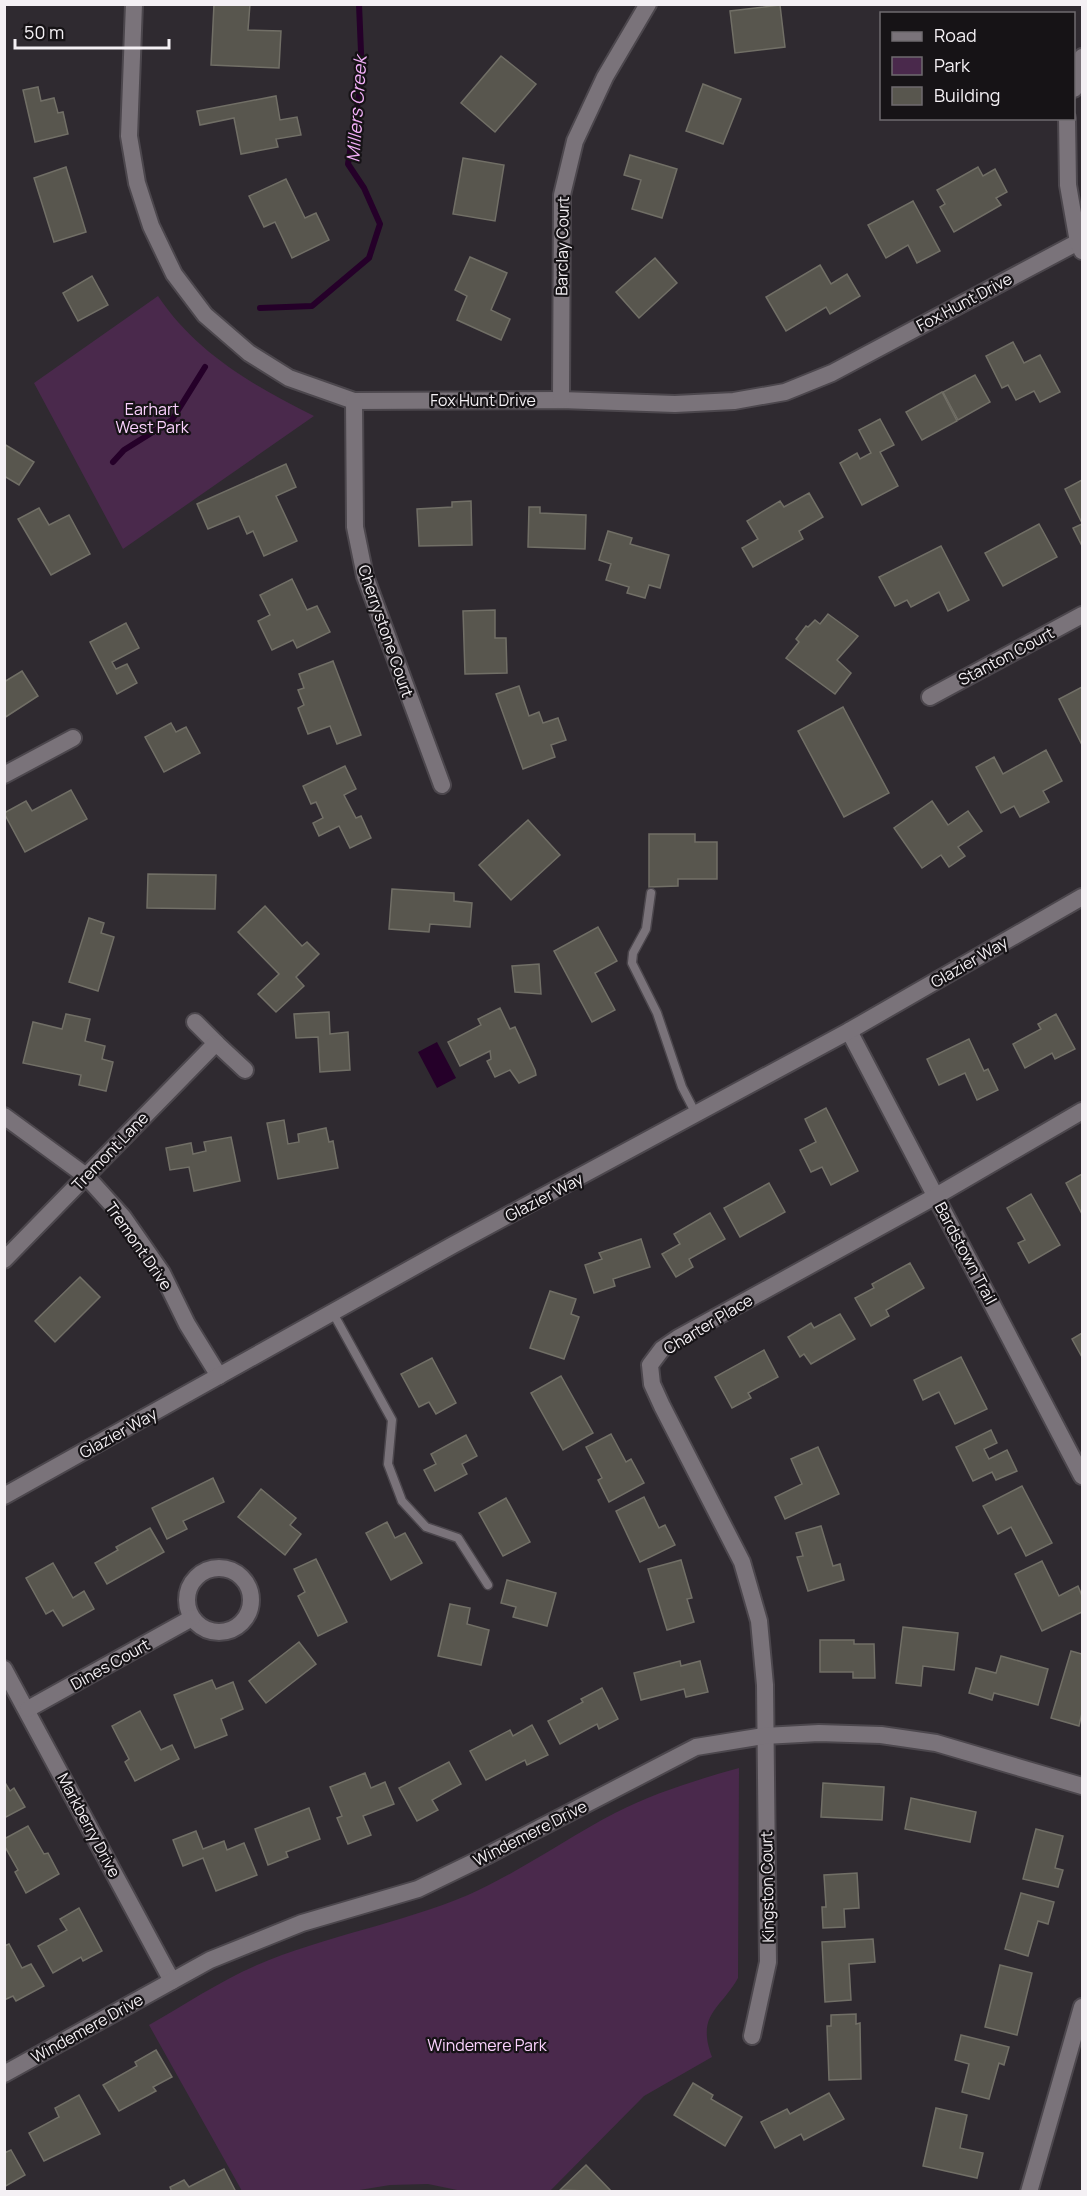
<svg xmlns="http://www.w3.org/2000/svg" width="1087" height="2196" font-family="Manrope,sans-serif">
	<style>
		.green { fill: #4a294c }
		.water { fill: #250029 }
		.lines { fill: none; stroke-linecap: round; stroke-linejoin: round }
		.stream { stroke: #250029; stroke-width: 6 }
		.building { fill: #58564e; stroke: #716f66; stroke-width: 1.5 }
		.service-casing { stroke: #4c474d; stroke-width: 11 }
		.minor-casing { stroke: #4c474d; stroke-width: 20 }
		.tertiary-casing { stroke: #4c474d; stroke-width: 20 }
		.service { stroke: #7a737a; stroke-width: 8 }
		.minor { stroke: #7a737a; stroke-width: 16 }
		.tertiary { stroke: #7a737a; stroke-width: 16 }
		.labels { text-anchor: middle; dominant-baseline: central; stroke-width: 4.5; stroke-linejoin: round; paint-order: stroke }
		.street-label { font-size: 16px; fill: #f4f0f4; stroke: #161316 }
		.park-label { font-size: 16px; fill: #fbd2fe; stroke: #161316 }
		.water-label { font-size: 18px; font-style: italic; fill: #f2aff8; stroke: #161316 }
	</style>
	<rect width="100%" height="100%" fill="#2f2a30"/>
	<g class="green">
		<path d="M158,296C196,353 254,386 314,416L123,549L34,383Z"/>
		<path d="M739,1768L738,1978C720,2010 696,2014 712,2057L644,2096L550,2191H462L428,2184L390,2185L347,2192L242,2191L149,2025C184,2005 220,1981 257,1965C325,1936 399,1924 468,1895C520,1872 565,1839 615,1813C654,1793 696,1780 739,1768Z"/>
	</g>
	<path class="water" d="M437,1042L456,1078L437,1088L418,1052Z"/>
	<g class="lines">
		<g class="stream">
			<path d="M260,308L312,306L369,258L380,224L364,188L348,164L362,76L359,4"/>
			<path d="M113,462L124,450L172,420L205,367"/>
		</g>
	</g>
	<g class="building">
		<path d="M214,4H250L248,30L281,31L279,68L211,65Z"/>
		<path d="M780,5L785,47L735,53L730,11Z"/>
		<path d="M501,56L536,84L495,132L461,103Z"/>
		<path d="M703,84L741,99L723,144L686,131Z"/>
		<path d="M38,87L41,101L54,98L58,113L63,112L68,134L35,142L23,90Z"/>
		<path d="M276,96L280,120L297,117L301,135L276,139L278,147L241,154L234,118L200,125L197,111Z"/>
		<path d="M630,155L677,169L662,218L632,209L641,180L624,175Z"/>
		<path d="M463,158L504,165L495,221L453,214Z"/>
		<path d="M66,167L86,232L54,242L34,178Z"/>
		<path d="M978,167L983,176L995,169L1007,192L996,198L1001,205L954,232L940,207L945,204L937,190Z"/>
		<path d="M286,179L305,218L316,213L329,240L292,258L275,222L264,227L249,196Z"/>
		<path d="M913,201L940,251L917,263L908,245L886,258L868,225Z"/>
		<path d="M470,257L507,273L491,310L510,319L501,340L457,320L467,296L455,290Z"/>
		<path d="M655,258L677,283L639,318L616,292Z"/>
		<path d="M820,265L831,284L847,274L860,296L830,314L826,307L786,331L766,297Z"/>
		<path d="M92,276L108,305L78,321L63,293Z"/>
		<path d="M1013,342L1024,363L1040,355L1060,392L1040,402L1034,391L1016,400L1008,385L1002,388L986,356Z"/>
		<path d="M975,375L990,402L958,420L943,392Z"/>
		<path d="M942,392L957,421L922,440L906,412Z"/>
		<path d="M880,419L894,445L880,452L898,486L862,505L840,463L857,453L860,459L871,453L859,430Z"/>
		<path d="M4,444L34,462L19,485L4,476Z"/>
		<path d="M286,464L296,487L276,496L297,541L264,556L253,531L247,534L239,516L208,529L197,504Z"/>
		<path d="M1082,480V523L1065,489Z"/>
		<path d="M809,493L823,517L799,531L803,539L753,567L742,548L758,539L747,521L780,501L784,507Z"/>
		<path d="M471,501L472,545L419,546L417,509L452,507V502Z"/>
		<path d="M529,507H540V513L586,515L585,549L528,547Z"/>
		<path d="M39,508L49,525L69,515L90,554L51,575L18,519Z"/>
		<path d="M1039,524L1057,557L1003,586L985,553Z"/>
		<path d="M1082,524V546L1073,528Z"/>
		<path d="M608,531L632,538L630,544L669,555L660,588L649,585L645,598L627,593L629,587L606,580L611,564L599,560Z"/>
		<path d="M941,546L969,600L948,611L939,592L911,607L907,600L895,606L879,577Z"/>
		<path d="M292,579L307,610L317,606L330,632L297,648L293,640L272,650L258,621L270,615L260,595Z"/>
		<path d="M495,610V638H506L507,673L465,674L463,611Z"/>
		<path d="M828,614L858,636L837,660L851,673L835,694L786,658L799,642L796,639L806,626L808,627L815,620L820,624Z"/>
		<path d="M126,623L139,648L112,662L116,669L127,664L137,683L117,694L90,642Z"/>
		<path d="M333,661L361,735L337,744L330,726L308,734L298,708L304,705L298,690L304,688L299,674Z"/>
		<path d="M22,671L38,696L4,718V682Z"/>
		<path d="M519,686L529,716L539,712L543,723L558,718L566,740L551,745L555,757L523,769L496,694Z"/>
		<path d="M1082,687V745L1059,699Z"/>
		<path d="M843,707L889,793L844,817L798,731Z"/>
		<path d="M171,723L176,732L186,727L200,753L164,772L145,737Z"/>
		<path d="M1046,750L1062,781L1043,791L1049,802L1020,817L1014,806L1001,813L976,767L994,757L1003,774Z"/>
		<path d="M345,766L356,789L344,795L356,818L361,816L371,838L350,848L339,826L319,836L313,823L323,818L316,802L311,804L303,786Z"/>
		<path d="M71,790L87,819L25,852L4,813L26,801L32,811Z"/>
		<path d="M932,801L948,825L968,811L982,831L958,847L965,856L949,867L941,855L922,868L894,828Z"/>
		<path d="M528,820L560,855L511,900L479,865Z"/>
		<path d="M649,834H695V842H717V879H678V886L649,887Z"/>
		<path d="M148,874L216,875L215,909L147,908Z"/>
		<path d="M392,889L454,893V901L472,903L470,927L430,924L429,932L389,929Z"/>
		<path d="M265,906L302,946L307,942L319,954L296,977L304,986L276,1012L258,994L279,974L238,932Z"/>
		<path d="M89,918L104,923L101,933L114,937L98,991L69,982Z"/>
		<path d="M598,927L617,961L595,973L615,1010L592,1022L554,951Z"/>
		<path d="M539,964L541,994L515,992L512,966Z"/>
		<path d="M500,1008L510,1029L515,1027L535,1070L536,1075L519,1083L510,1070L495,1077L487,1061L491,1059L490,1051L460,1066L448,1042L481,1025L478,1019Z"/>
		<path d="M329,1012L330,1034L348,1032L350,1070L320,1072L318,1037L296,1038L294,1014Z"/>
		<path d="M66,1014L90,1019L85,1041L105,1046L102,1059L113,1062L106,1091L79,1085L81,1075L23,1063L33,1022L62,1029Z"/>
		<path d="M1056,1014L1075,1049L1055,1059L1052,1053L1025,1068L1013,1044L1041,1029L1038,1024Z"/>
		<path d="M969,1039L984,1071L988,1069L998,1090L977,1100L965,1073L939,1085L927,1059Z"/>
		<path d="M826,1108L858,1171L831,1185L822,1167L811,1172L800,1150L816,1142L805,1119Z"/>
		<path d="M284,1120L288,1144L299,1142L298,1134L326,1128L329,1142L333,1141L338,1168L278,1179L267,1123Z"/>
		<path d="M231,1137L240,1181L194,1191L189,1167L170,1170L166,1148L191,1143L193,1154L206,1151L204,1142Z"/>
		<path d="M1082,1174V1214L1066,1183Z"/>
		<path d="M769,1183L785,1212L740,1237L724,1208Z"/>
		<path d="M1031,1194L1060,1245L1029,1263L1018,1243L1025,1240L1007,1208Z"/>
		<path d="M710,1213L725,1239L689,1259L693,1267L676,1277L662,1254L680,1244L674,1234Z"/>
		<path d="M641,1239L650,1267L613,1279L615,1286L594,1293L585,1265L602,1259L599,1253Z"/>
		<path d="M910,1263L924,1288L886,1310L889,1316L871,1326L855,1298L874,1288L872,1284Z"/>
		<path d="M80,1277L100,1297L55,1342L35,1321Z"/>
		<path d="M550,1291L576,1299L571,1314L579,1317L564,1359L530,1348Z"/>
		<path d="M840,1314L855,1339L811,1364L804,1354L800,1357L788,1337L811,1323L814,1328Z"/>
		<path d="M1082,1333V1357L1072,1339Z"/>
		<path d="M764,1350L778,1377L748,1393L751,1398L732,1408L715,1377Z"/>
		<path d="M961,1357L987,1409L955,1424L939,1392L923,1400L914,1380Z"/>
		<path d="M432,1358L456,1403L436,1414L429,1402L419,1407L401,1374Z"/>
		<path d="M561,1376L593,1433L563,1450L531,1393Z"/>
		<path d="M991,1430L997,1443L984,1449L989,1459L1007,1450L1017,1471L996,1480L992,1472L973,1481L956,1447Z"/>
		<path d="M611,1434L626,1462L631,1459L644,1483L609,1502L598,1480L602,1478L586,1447Z"/>
		<path d="M466,1435L477,1456L462,1464L467,1474L435,1491L424,1470L436,1464L431,1454Z"/>
		<path d="M818,1447L839,1494L785,1519L775,1497L802,1484L791,1459Z"/>
		<path d="M213,1478L224,1502L183,1521L187,1529L167,1539L152,1508Z"/>
		<path d="M1022,1486L1052,1543L1026,1556L1011,1527L998,1534L983,1506Z"/>
		<path d="M261,1489L296,1518L290,1525L301,1534L285,1555L238,1517Z"/>
		<path d="M644,1497L659,1528L665,1525L675,1545L640,1562L616,1511Z"/>
		<path d="M506,1498L530,1542L503,1556L479,1513Z"/>
		<path d="M387,1522L395,1538L405,1533L422,1563L391,1580L366,1533Z"/>
		<path d="M821,1526L833,1566L840,1564L844,1580L808,1591L797,1557L803,1556L796,1533Z"/>
		<path d="M150,1528L164,1552L107,1584L95,1563L118,1550L116,1547Z"/>
		<path d="M316,1559L347,1622L318,1636L298,1596L305,1592L294,1569Z"/>
		<path d="M681,1560L692,1598L687,1599L694,1622L667,1630L648,1569Z"/>
		<path d="M1042,1561L1059,1596L1078,1586L1082,1596V1612L1042,1631L1015,1574Z"/>
		<path d="M53,1563L73,1598L84,1591L94,1609L63,1626L53,1610L46,1614L26,1578Z"/>
		<path d="M507,1580L556,1593L547,1626L513,1617L516,1607L501,1603Z"/>
		<path d="M450,1604L470,1608L467,1624L489,1630L481,1665L438,1656Z"/>
		<path d="M903,1627L958,1633L954,1670L923,1666L921,1686L896,1683Z"/>
		<path d="M820,1640H854V1644H874L875,1678H853V1672H820Z"/>
		<path d="M299,1642L316,1664L266,1703L249,1681Z"/>
		<path d="M1071,1651L1082,1654V1713L1079,1726L1051,1718Z"/>
		<path d="M1001,1656L1048,1669L1038,1705L994,1693L992,1700L969,1693L976,1668L996,1673Z"/>
		<path d="M680,1661L681,1666L700,1661L708,1692L686,1697L684,1689L641,1700L634,1673Z"/>
		<path d="M212,1680L216,1689L233,1682L243,1709L221,1719L227,1735L195,1748L174,1695Z"/>
		<path d="M602,1688L618,1719L599,1729L597,1724L560,1744L548,1721L583,1702L581,1699Z"/>
		<path d="M140,1711L161,1750L172,1745L179,1759L135,1781L125,1762L129,1759L112,1726Z"/>
		<path d="M532,1725L548,1755L527,1765L525,1760L486,1780L470,1751L510,1730L513,1736Z"/>
		<path d="M449,1762L461,1784L432,1800L438,1810L417,1821L399,1788Z"/>
		<path d="M365,1773L371,1788L385,1782L394,1804L363,1816L371,1835L348,1844L337,1818L342,1816L330,1787Z"/>
		<path d="M4,1781L10,1791L14,1788L25,1807L4,1818Z"/>
		<path d="M823,1783L884,1787L882,1820L821,1817Z"/>
		<path d="M911,1798L976,1812L970,1842L905,1829Z"/>
		<path d="M309,1808L320,1839L286,1852L288,1857L268,1865L255,1829Z"/>
		<path d="M28,1826L44,1854L48,1853L59,1874L26,1893L15,1872L18,1870L4,1845V1839Z"/>
		<path d="M1036,1829L1063,1836L1055,1868L1063,1870L1058,1887L1023,1879Z"/>
		<path d="M196,1831L203,1849L224,1841L227,1850L244,1843L257,1875L216,1891L203,1858L183,1866L173,1840Z"/>
		<path d="M857,1873L859,1908L844,1909L845,1927L823,1928L822,1907H826L824,1875Z"/>
		<path d="M1021,1893L1054,1902L1048,1924L1038,1921L1028,1956L1005,1949Z"/>
		<path d="M79,1908L102,1951L83,1961L81,1957L53,1973L38,1946L67,1930L60,1919Z"/>
		<path d="M873,1939L875,1962L849,1964L851,2000L825,2002L822,1942Z"/>
		<path d="M9,1944L22,1968L31,1964L44,1986L16,2001L13,1996L4,2000V1946Z"/>
		<path d="M1000,1965L1032,1973L1017,2035L985,2027Z"/>
		<path d="M856,2014V2024L860,2023L861,2079L829,2080L827,2026H831V2015Z"/>
		<path d="M961,2035L1009,2047L1004,2065L999,2063L989,2099L962,2092L969,2064L955,2060Z"/>
		<path d="M156,2050L172,2077L153,2087L156,2091L119,2111L103,2085L137,2066L135,2062Z"/>
		<path d="M693,2083L713,2095L711,2099L742,2117L725,2146L674,2115Z"/>
		<path d="M829,2093L844,2119L804,2140L801,2134L775,2148L761,2122L787,2109L790,2114Z"/>
		<path d="M79,2095L100,2134L44,2161L29,2133L59,2117L55,2108Z"/>
		<path d="M936,2108L967,2115L960,2148L983,2153L977,2178L923,2166Z"/>
		<path d="M11,2150L25,2175L4,2187V2153Z"/>
		<path d="M586,2165L612,2192L560,2190Z"/>
		<path d="M224,2169L236,2192H172L170,2187L184,2180L189,2187Z"/>
	</g>
	<g class="lines">
		<defs>
			<g id="service">
				<path d="M651,893L646,929L633,953L632,963L657,1013L682,1087L696,1114"/>
				<path d="M333,1313L392,1420L388,1464L402,1501L426,1527L458,1538L488,1585"/>
			</g>
			<g id="minor">
				<path d="M134,4L129,136L137,183L151,226L174,274L205,315L249,353L289,378L354,401L561,400L675,404L734,401L785,392L832,373L1078,242"/>
				<path d="M1074,89L1082,57"/>
				<path d="M1067,118L1068,185L1078,242L1082,251"/>
				<path d="M561,400L562,195L575,141L605,77L648,4"/>
				<path d="M354,401L355,527L365,576L442,785"/>
				<path d="M930,697L1082,615"/>
				<path d="M4,775L73,738"/>
				<path d="M195,1022L216,1043"/>
				<path d="M849,1031L1082,1476"/>
				<path d="M4,1116L86,1176L123,1217L162,1273L187,1324L219,1376"/>
				<path d="M4,1260L216,1043L245,1070"/>
				<circle cx="219" cy="1600" r="32"/>
				<path d="M4,1669L172,1981"/>
				<path d="M28,1709L192,1618"/>
				<path d="M752,2036L768,1962L765,1685L759,1621L742,1562L662,1406L652,1384L650,1365L662,1349L678,1338L936,1196L1082,1111"/>
				<path d="M4,2074L210,1960L302,1923L418,1889L486,1856L696,1747L764,1736L819,1733L881,1735L936,1743L1082,1786"/>
				<path d="M1029,2192L1082,2007"/>
			</g>
			<path id="tertiary" d="M4,1496L453,1245L849,1031L1082,897"/>
		</defs>
		<use href="#service" class="service-casing"/>
		<use href="#minor" class="minor-casing"/>
		<use href="#tertiary" class="tertiary-casing"/>
		<use href="#service" class="service"/>
		<use href="#minor" class="minor"/>
		<use href="#tertiary" class="tertiary"/>
	</g>
	<g class="labels">
		<g class="street-label">
			<text transform="translate(562 246) rotate(-89)">Barclay Court</text>
			<text transform="translate(964 302) rotate(-28)">Fox Hunt Drive</text>
			<text x="483" y="400">Fox Hunt Drive</text>
			<text transform="translate(386 631) rotate(71)">Cherrystone Court</text>
			<text transform="translate(1006 656) rotate(-28)">Stanton Court</text>
			<text transform="translate(969 962) rotate(-30)">Glazier Way</text>
			<text transform="translate(110 1151) rotate(-46)">Tremont Lane</text>
			<text transform="translate(544 1197) rotate(-28)">Glazier Way</text>
			<text transform="translate(139 1246) rotate(55)">Tremont Drive</text>
			<text transform="translate(966 1253) rotate(62)">Bardstown Trail</text>
			<text transform="translate(708 1324) rotate(-31)">Charter Place</text>
			<text transform="translate(118 1433) rotate(-29)">Glazier Way</text>
			<text transform="translate(110 1664) rotate(-29)">Dines Court</text>
			<text transform="translate(89 1825) rotate(62)">Markberry Drive</text>
			<text transform="translate(530 1833) rotate(-27)">Windemere Drive</text>
			<text transform="translate(767 1887) rotate(-91)">Kingston Court</text>
			<text transform="translate(87 2028) rotate(-29)">Windemere Drive</text>
		</g>
		<g class="park-label">
			<text x="152" y="409">Earhart<tspan x="152" dy="18">West Park</tspan></text>
			<text x="487" y="2045">Windemere Park</text>
		</g>
		<g class="water-label">
			<text transform="translate(356 109) rotate(-86)">Millers Creek</text>
		</g>
	</g>
	<rect width="1087" height="2196" fill="none" stroke="#f4f0f4" stroke-width="12"/>
	<rect x="880" y="12" width="195" height="108" fill="#161316" stroke="#6f6b6f" stroke-width="1.5"/>
	<rect x="892" y="32" width="30" height="9" fill="#7a737a" stroke="#6f6b6f" stroke-width="1.5"/>
	<text x="934" y="42" font-size="18" fill="#f4f0f4">Road</text>
	<rect x="892" y="57" width="30" height="18" fill="#4a294c" stroke="#6f6b6f" stroke-width="1.5"/>
	<text x="934" y="72" font-size="18" fill="#f4f0f4">Park</text>
	<rect x="892" y="87" width="30" height="18" fill="#58564e" stroke="#6f6b6f" stroke-width="1.5"/>
	<text x="934" y="102" font-size="18" fill="#f4f0f4">Building</text>
	<path d="M15 39v9h154v-9" fill="none" stroke="#f4f0f4" stroke-width="3"/>
	<text x="24" y="39" font-size="18" fill="#f4f0f4" stroke="#161316" stroke-width="4.5" paint-order="stroke">50 m</text>
</svg>
